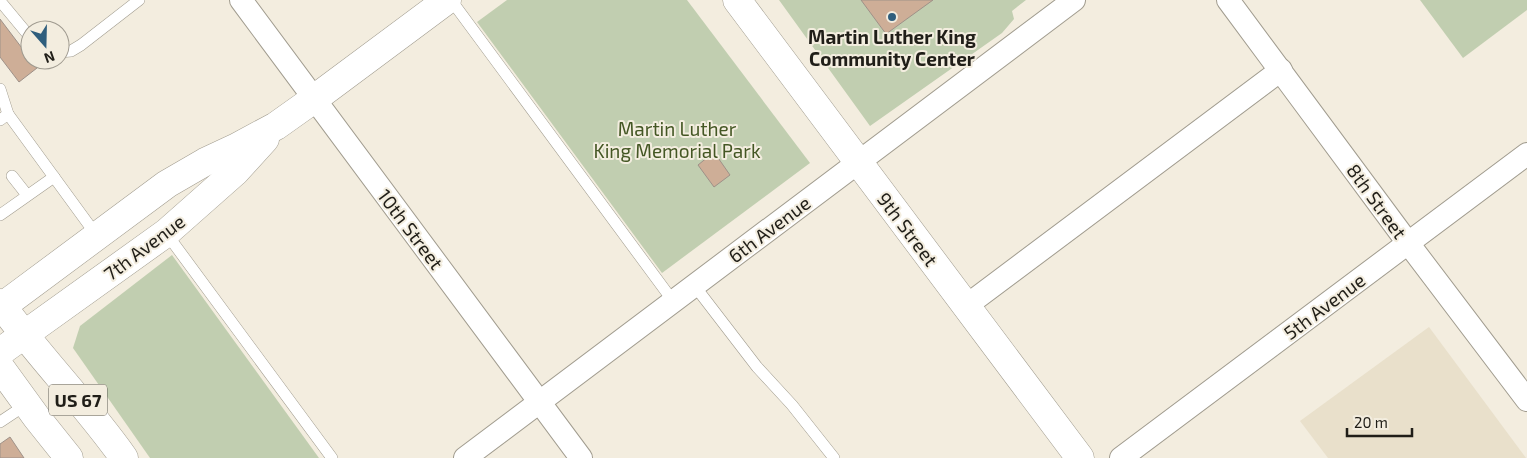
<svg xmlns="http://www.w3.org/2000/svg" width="1527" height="458" font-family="'Exo 2',sans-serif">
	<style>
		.built { fill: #e9e0cb }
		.green { fill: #c1ceb0 }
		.building { fill: #ceae97; stroke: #9e9188 }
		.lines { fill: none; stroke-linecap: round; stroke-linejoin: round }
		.service-casing { stroke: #a19c8f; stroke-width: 12 }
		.minor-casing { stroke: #a19c8f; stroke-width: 24 }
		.tertiary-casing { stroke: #a19c8f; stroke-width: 29 }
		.primary-casing { stroke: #a19c8f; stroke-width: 29 }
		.service { stroke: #fff; stroke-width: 11 }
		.minor { stroke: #fff; stroke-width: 22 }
		.tertiary { stroke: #fff; stroke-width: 28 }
		.primary { stroke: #fff; stroke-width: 28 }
		.poi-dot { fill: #2f5e7d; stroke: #f3eddf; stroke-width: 2 }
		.labels { text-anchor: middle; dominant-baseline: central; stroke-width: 4; stroke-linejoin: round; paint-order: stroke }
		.shield { fill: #f3eddf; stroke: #5f5c54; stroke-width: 1 }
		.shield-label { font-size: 18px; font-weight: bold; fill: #201e18 }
		.poi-label { font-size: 19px; font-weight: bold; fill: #201e18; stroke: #f3eddf }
		.park-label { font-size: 19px; fill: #445724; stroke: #f3eddf }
		.street-label { font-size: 19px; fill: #201e18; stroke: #f3eddf }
	</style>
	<rect width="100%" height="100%" fill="#f3eddf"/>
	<path class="built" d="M1429,327L1526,458H1328L1300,421Z"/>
	<g class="green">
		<path d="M507,0H687L810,163L662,273L477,22Z"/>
		<path d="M779,0H1026L1012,11L1014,19L1002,33L870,126Z"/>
		<path d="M1420,0H1527V10L1463,58Z"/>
		<path d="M172,255L319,458H150L73,348L80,326Z"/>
	</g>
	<g class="building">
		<path d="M861,0H933L886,34Z"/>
		<path d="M0,19L37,68L19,82L0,57Z"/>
		<path d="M714,152L730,175L714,187L698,165Z"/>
		<path d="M10,437L24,458H0V444Z"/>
	</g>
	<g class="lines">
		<defs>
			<g id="service">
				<path d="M451,0L673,301"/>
				<path d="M0,1L30,37"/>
				<path d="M60,52L71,51L81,45L139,0"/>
				<path d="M0,89L8,114"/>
				<path d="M0,120L8,114L97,236"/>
				<path d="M12,176L27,195"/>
				<path d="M0,215L54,177"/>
				<path d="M166,233L332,458"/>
				<path d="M694,285L757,367L792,405L834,458"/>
				<path d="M0,422L27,404"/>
			</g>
			<g id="minor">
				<path d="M241,0L581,458"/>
				<path d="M1228,0L1408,243L1527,400"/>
				<path d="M966,306L1281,70"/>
				<path d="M465,458L1074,0"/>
				<path d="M1121,458L1527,154"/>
			</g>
			<g id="tertiary">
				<path d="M737,0L1080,458"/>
				<path d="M0,308L167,184L205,162L235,148L276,126L314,99L447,0"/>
				<path d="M0,352L166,233L235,172L265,139"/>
			</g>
			<g id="primary">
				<path d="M0,303C39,357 86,404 124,458"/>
				<path d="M0,367L37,418L69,458"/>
			</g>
		</defs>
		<use href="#service" class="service-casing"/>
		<use href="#minor" class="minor-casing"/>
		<use href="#tertiary" class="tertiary-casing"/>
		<use href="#primary" class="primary-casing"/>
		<use href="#service" class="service"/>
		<use href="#minor" class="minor"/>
		<use href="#tertiary" class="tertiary"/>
		<use href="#primary" class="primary"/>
	</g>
	<circle class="poi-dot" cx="892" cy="17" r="5"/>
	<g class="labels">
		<rect class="shield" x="49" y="384.5" width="58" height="31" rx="4"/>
		<g class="shield-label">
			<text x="78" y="400">US 67</text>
		</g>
		<g class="poi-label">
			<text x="892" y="36">Martin Luther King<tspan x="892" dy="22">Community Center</tspan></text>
		</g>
		<g class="park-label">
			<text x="677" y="128">Martin Luther<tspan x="677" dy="22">King Memorial Park</tspan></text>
		</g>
		<g class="street-label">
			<text transform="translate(1377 201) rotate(54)">8th Street</text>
			<text transform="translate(411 229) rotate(53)">10th Street</text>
			<text transform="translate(769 229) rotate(-37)">6th Avenue</text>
			<text transform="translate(908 229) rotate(53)">9th Street</text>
			<text transform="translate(144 247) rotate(-37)">7th Avenue</text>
			<text transform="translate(1324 306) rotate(-37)">5th Avenue</text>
		</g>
	</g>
	<g transform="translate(45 45) rotate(160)"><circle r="24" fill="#f3eddf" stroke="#9f9a8f"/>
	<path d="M0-4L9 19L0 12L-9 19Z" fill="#2f5e7d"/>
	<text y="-8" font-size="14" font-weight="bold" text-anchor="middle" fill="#201e18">N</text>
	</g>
	<path d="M1347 428v8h65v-8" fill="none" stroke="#201e18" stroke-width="2.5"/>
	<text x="1354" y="428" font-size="15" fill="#201e18" stroke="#f3eddf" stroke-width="4" paint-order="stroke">20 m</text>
</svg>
